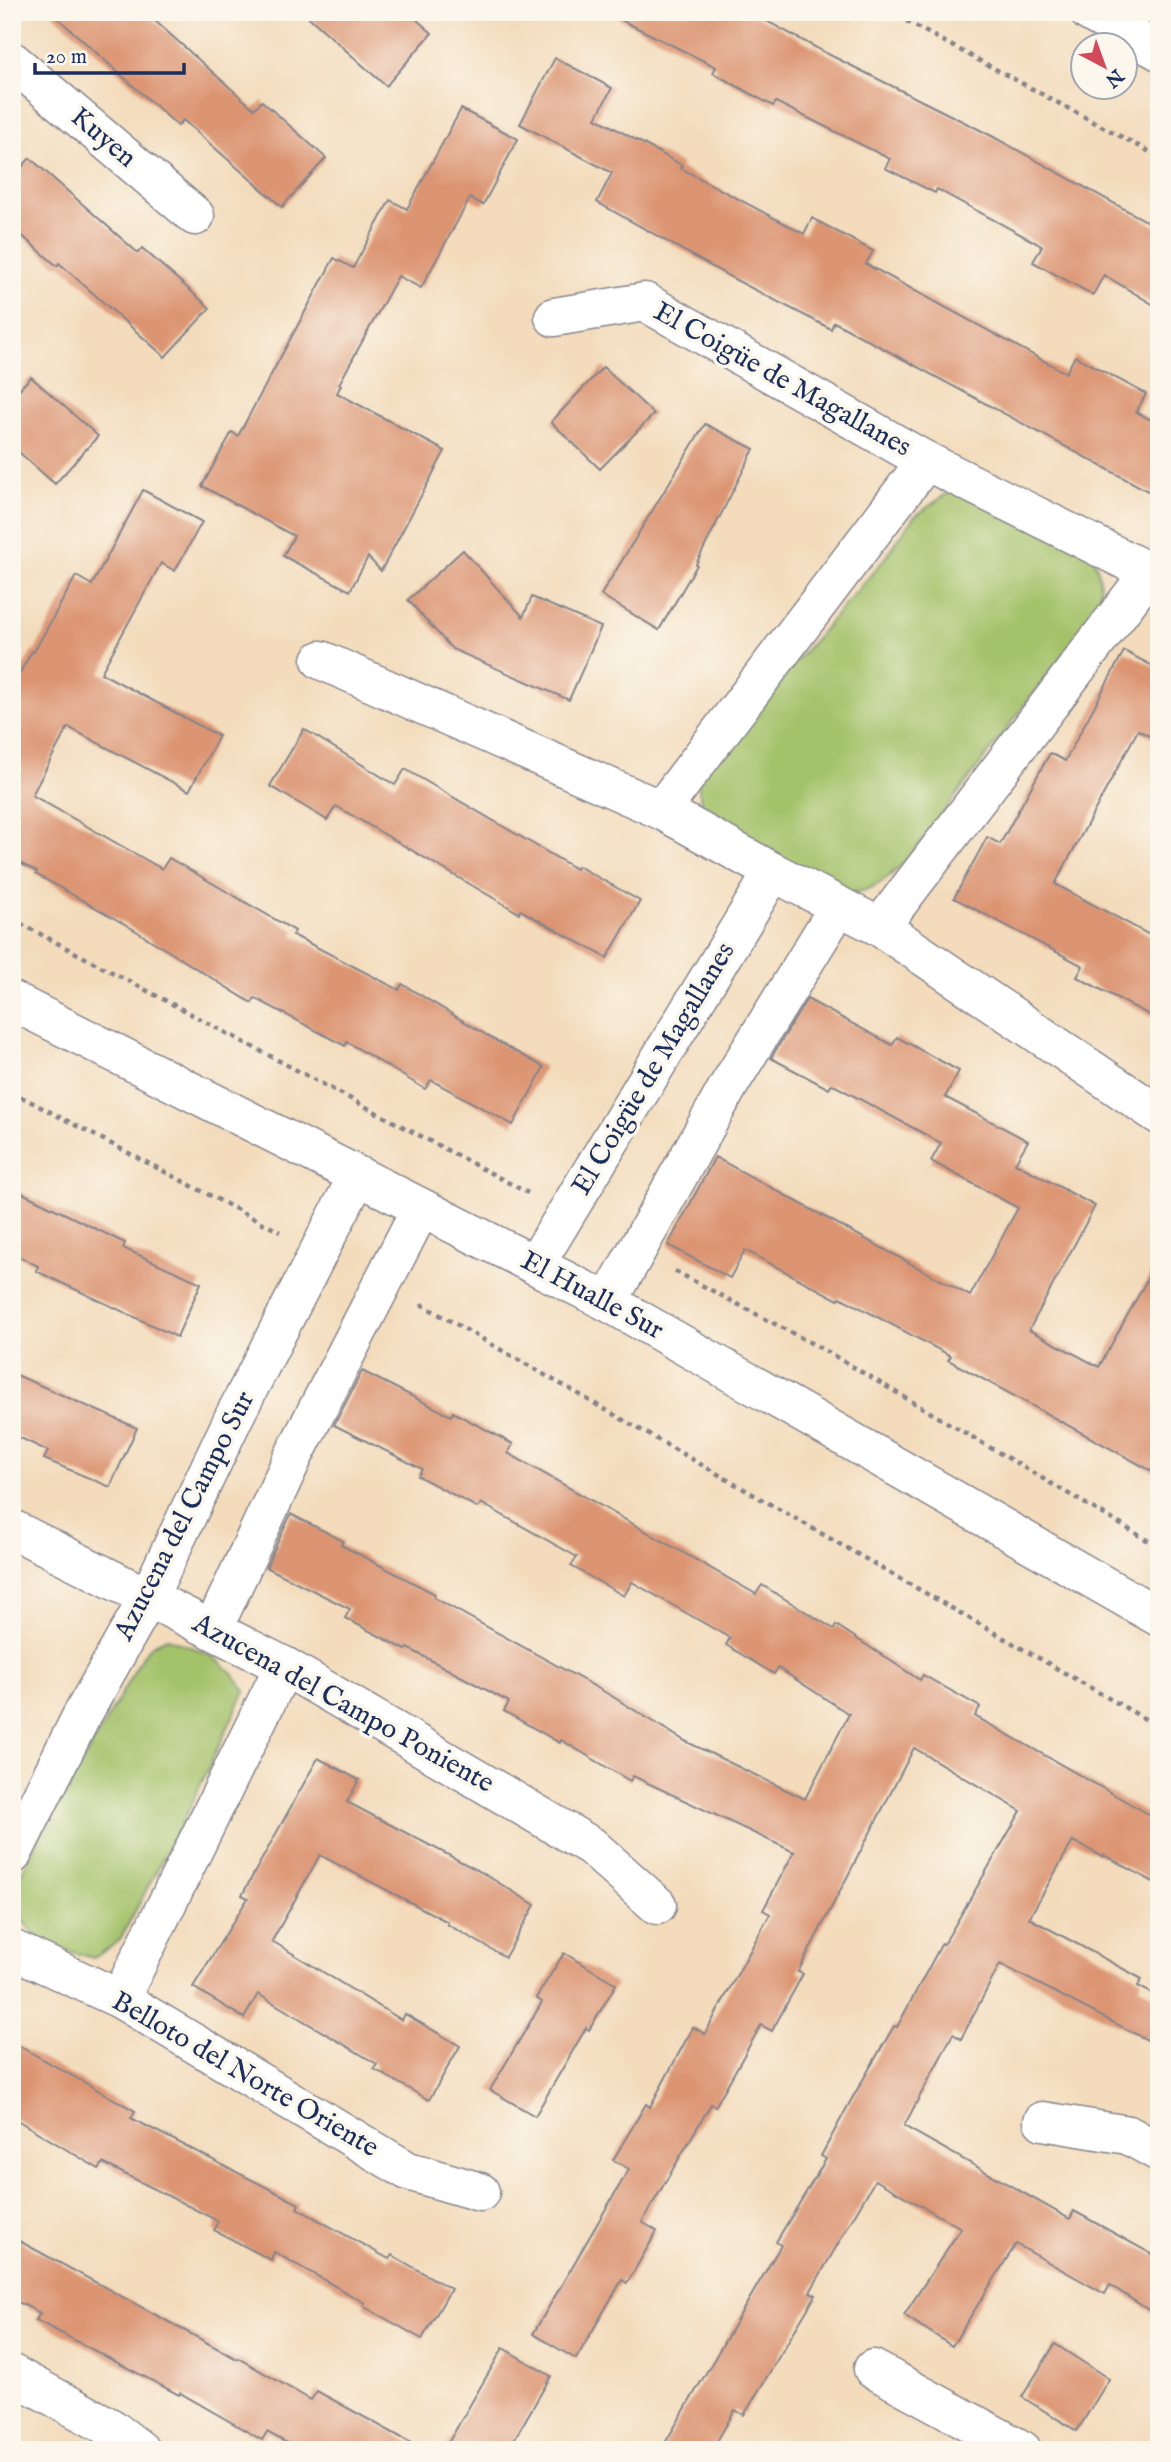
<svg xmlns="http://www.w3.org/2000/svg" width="1171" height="2462" font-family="'IM FELL English',serif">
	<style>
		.green { fill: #a4c26a; stroke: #607864; stroke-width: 2 }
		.building { fill: #dc9573 }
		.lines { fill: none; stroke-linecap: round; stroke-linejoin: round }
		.street-casing { stroke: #87858c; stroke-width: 41 }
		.path { stroke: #87858c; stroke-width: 4.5; stroke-dasharray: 5 5; stroke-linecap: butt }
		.street { stroke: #fff; stroke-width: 38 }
		.labels { text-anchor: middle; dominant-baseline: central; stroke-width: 7; stroke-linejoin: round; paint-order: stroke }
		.street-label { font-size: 28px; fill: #1b2f5e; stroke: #fbf7ec }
	</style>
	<rect width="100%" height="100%" fill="#fbf7ec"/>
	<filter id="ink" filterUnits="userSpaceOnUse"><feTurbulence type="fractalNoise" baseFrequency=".0143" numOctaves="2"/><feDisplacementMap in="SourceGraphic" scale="14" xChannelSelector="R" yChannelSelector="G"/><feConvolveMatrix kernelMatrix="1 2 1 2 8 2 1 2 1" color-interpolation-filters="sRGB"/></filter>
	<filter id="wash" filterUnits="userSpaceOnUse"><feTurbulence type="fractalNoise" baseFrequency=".00686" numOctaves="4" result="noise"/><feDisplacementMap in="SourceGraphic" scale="28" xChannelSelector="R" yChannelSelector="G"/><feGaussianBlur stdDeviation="1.57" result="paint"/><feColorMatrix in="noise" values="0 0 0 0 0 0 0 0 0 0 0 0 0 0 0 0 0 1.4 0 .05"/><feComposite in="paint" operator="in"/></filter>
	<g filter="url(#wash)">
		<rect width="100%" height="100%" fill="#f3dbbb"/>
		<g class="green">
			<path d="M952,490L1092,553C1100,572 1102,587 1099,607L909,858C890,876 874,893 846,893L712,826L701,802L697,776L882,562L914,517Z"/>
			<path d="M167,1638C202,1651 225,1657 245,1691L186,1815L132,1917L119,1941L94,1958C56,1949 11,1935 17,1887C18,1878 24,1869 27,1860L144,1654L152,1645Z"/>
		</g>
		<g id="blocks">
			<g class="building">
				<path d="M51,12H145L254,109L262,101L326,158L282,207L183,120L178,126Z"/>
				<path d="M303,12H408L432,33L386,86Z"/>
				<path d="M605,12H750L824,52L990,135L1159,228V308L1104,275L1093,295L1033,262L1042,246L937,189L935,193L885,168L890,159L776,102L773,106L713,73L716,67Z"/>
				<path d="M555,58L612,88L596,118L682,165L680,168L804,234L812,218L873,251L866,264L1066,373L1075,356L1146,394L1136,412L1159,424V497L834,322L831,329L734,279L597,202L612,173L520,124Z"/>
				<path d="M461,109L518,139L483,205L470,198L421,288L398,276L339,384L341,385L337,393L445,451L381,571L368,557L350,591L283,556L294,536L202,486L232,432L238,436L334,258L353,268L390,200L407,209Z"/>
				<path d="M30,158L138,253L142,248L210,308L165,357L59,263L57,266L12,227V178Z"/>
				<path d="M603,367L654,414L600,469L551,422Z"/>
				<path d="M31,377L98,436L55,484L12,446V397Z"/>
				<path d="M705,424L754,449L696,564L697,565L659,630L601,595Z"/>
				<path d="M143,490L202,522L175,571L161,563L101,673L219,736L189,791L68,727L32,795L162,869L169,858L295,931L293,935L399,990L402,984L498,1042L544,1067L513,1125L431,1080L425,1089L347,1042L345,1046L255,998L252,1003L128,926L36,874L37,872L12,859V687L32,651L34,652L76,576L92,585Z"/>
				<path d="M463,550L523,617L532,597L601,627L569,700L452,649L408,600Z"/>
				<path d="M1124,651L1159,669V741L1138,730L1055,884L1159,940V1020L1077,977L1083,966L954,898L987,837L1000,844L1050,753L1065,761Z"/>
				<path d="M304,729L395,785L405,769L576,869L578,866L640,901L607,958L520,910L519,913L336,806L327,820L270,786Z"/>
				<path d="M807,999L892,1045L897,1037L959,1071L945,1097L1028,1141L1015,1163L1095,1206L1029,1330L1099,1367L1159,1258V1475L948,1360L951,1356L840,1297L838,1300L745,1250L730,1278L668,1245L715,1157L970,1296L1018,1208L931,1161L941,1143L832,1084L829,1089L771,1058Z"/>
				<path d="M12,1188L125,1243L123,1248L201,1283L177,1337L36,1271L38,1266L12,1253Z"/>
				<path d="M362,1371L451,1416L453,1412L513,1444L508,1453L756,1594L762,1585L834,1629L836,1625L920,1680L923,1675L980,1707L975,1716L1159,1820V1885L1104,1855L1103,1857L1073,1841L1029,1918L1142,1979L1138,1986L1159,1997V2046L1000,1964L961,2039L953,2034L904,2126L1070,2219L1074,2211L1159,2258V2317L1110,2285L1105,2294L1016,2244L952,2346L904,2315L961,2228L875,2180L810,2292L816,2295L744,2415L735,2410L712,2450H661L781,2245L776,2242L826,2159L821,2156L850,2102L894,2026L897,2027L942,1943L944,1944L1021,1811L914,1748L798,1972L803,1974L772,2031L761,2025L715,2107L711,2104L642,2222L657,2231L627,2283L622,2280L576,2359L533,2334L629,2169L613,2160L646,2104L650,2107L693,2027L705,2034L770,1914L763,1910L794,1852L633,1776L630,1781L561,1740L560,1743L504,1711L509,1702L408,1648L406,1650L345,1618L350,1609L266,1567L291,1514L343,1541L341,1545L435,1594L433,1597L610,1695L685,1741L805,1799L849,1714L778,1668L774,1674L726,1645L730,1638L632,1582L624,1596L571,1566L577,1557L481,1503L478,1508L418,1476L422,1469L334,1425Z"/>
				<path d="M12,1373L137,1428L110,1487L44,1459L48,1451L12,1434Z"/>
				<path d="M318,1758L359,1780L347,1802L481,1872L535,1905L505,1957L447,1924L448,1922L320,1855L272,1941L402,2020L405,2014L460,2046L429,2100L374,2069L377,2064L258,1994L244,2018L193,1987L248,1898L242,1895Z"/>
				<path d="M564,1953L616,1984L589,2030L586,2028L535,2116L490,2090L542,2002L536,1998Z"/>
				<path d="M12,2042L135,2111L131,2118L299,2204L297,2208L389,2259L392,2255L451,2289L422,2339L363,2306L365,2303L274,2252L271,2260L214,2230L218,2221L103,2163L99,2169L12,2117Z"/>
				<path d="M12,2237L237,2359L238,2358L311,2400L317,2391L424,2450H300L267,2432L262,2440L180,2393L179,2395L36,2320L40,2313L12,2299Z"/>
				<path d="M1055,2344L1109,2379L1077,2431L1022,2397Z"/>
				<path d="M503,2348L551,2376L508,2450H444Z"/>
			</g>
		</g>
	</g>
	<g filter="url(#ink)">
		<use href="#blocks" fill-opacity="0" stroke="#87858c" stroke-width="2"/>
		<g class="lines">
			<defs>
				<g id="street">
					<path d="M1089,12L1159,51"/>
					<path d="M12,61L195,216"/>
					<path d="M554,317L645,302L926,461L1159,577"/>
					<path d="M321,660L661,810L773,872L880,927L1159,1115"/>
					<path d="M661,810L926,461"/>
					<path d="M880,927L1150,572"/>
					<path d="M12,1001L608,1302L1159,1617"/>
					<path d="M535,1265L773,872"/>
					<path d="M608,1302L729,1085L839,906"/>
					<path d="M12,1529L284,1666L591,1846L657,1905"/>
					<path d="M213,1629L295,1453L421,1208"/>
					<path d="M12,1855L81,1717L148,1598L233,1419L357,1177"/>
					<path d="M12,1949L120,1999L408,2171L480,2192"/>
					<path d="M120,1999L284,1666"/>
					<path d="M1043,2121L1128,2135L1159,2152"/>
					<path d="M873,2369L1022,2450"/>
					<path d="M12,2374L111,2428L140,2450"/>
				</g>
			</defs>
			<use href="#street" class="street-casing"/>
			<g class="path">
				<path d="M889,12L1159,157"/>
				<path d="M12,919L528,1193"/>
				<path d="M12,1092L280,1232"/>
				<path d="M675,1271L826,1351L1159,1547"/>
				<path d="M421,1304L1159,1727"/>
			</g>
			<use href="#street" class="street"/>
		</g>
	</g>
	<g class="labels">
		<g class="street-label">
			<text transform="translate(103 138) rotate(40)">Kuyen</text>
			<text transform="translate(782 380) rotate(29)">El Coigüe de Magallanes</text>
			<text transform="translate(654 1069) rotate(-59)">El Coigüe de Magallanes</text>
			<text transform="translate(592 1296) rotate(28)">El Hualle Sur</text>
			<text transform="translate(185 1516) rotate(-63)">Azucena del Campo Sur</text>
			<text transform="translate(343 1704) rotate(29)">Azucena del Campo Poniente</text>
			<text transform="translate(245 2075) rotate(30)">Belloto del Norte Oriente</text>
		</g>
	</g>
	<rect width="1171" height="2462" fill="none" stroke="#fbf7ec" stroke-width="42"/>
	<g transform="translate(1104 66) rotate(139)"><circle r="33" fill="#fbf7ec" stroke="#a1a7b3" stroke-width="2"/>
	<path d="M0-5L12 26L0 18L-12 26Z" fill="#d1495b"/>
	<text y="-10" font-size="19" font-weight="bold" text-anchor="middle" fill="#1b2f5e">N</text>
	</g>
	<path d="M35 63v10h149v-10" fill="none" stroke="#1b2f5e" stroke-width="3.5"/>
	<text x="46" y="63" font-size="21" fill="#1b2f5e" stroke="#fbf7ec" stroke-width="5" paint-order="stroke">20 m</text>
</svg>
